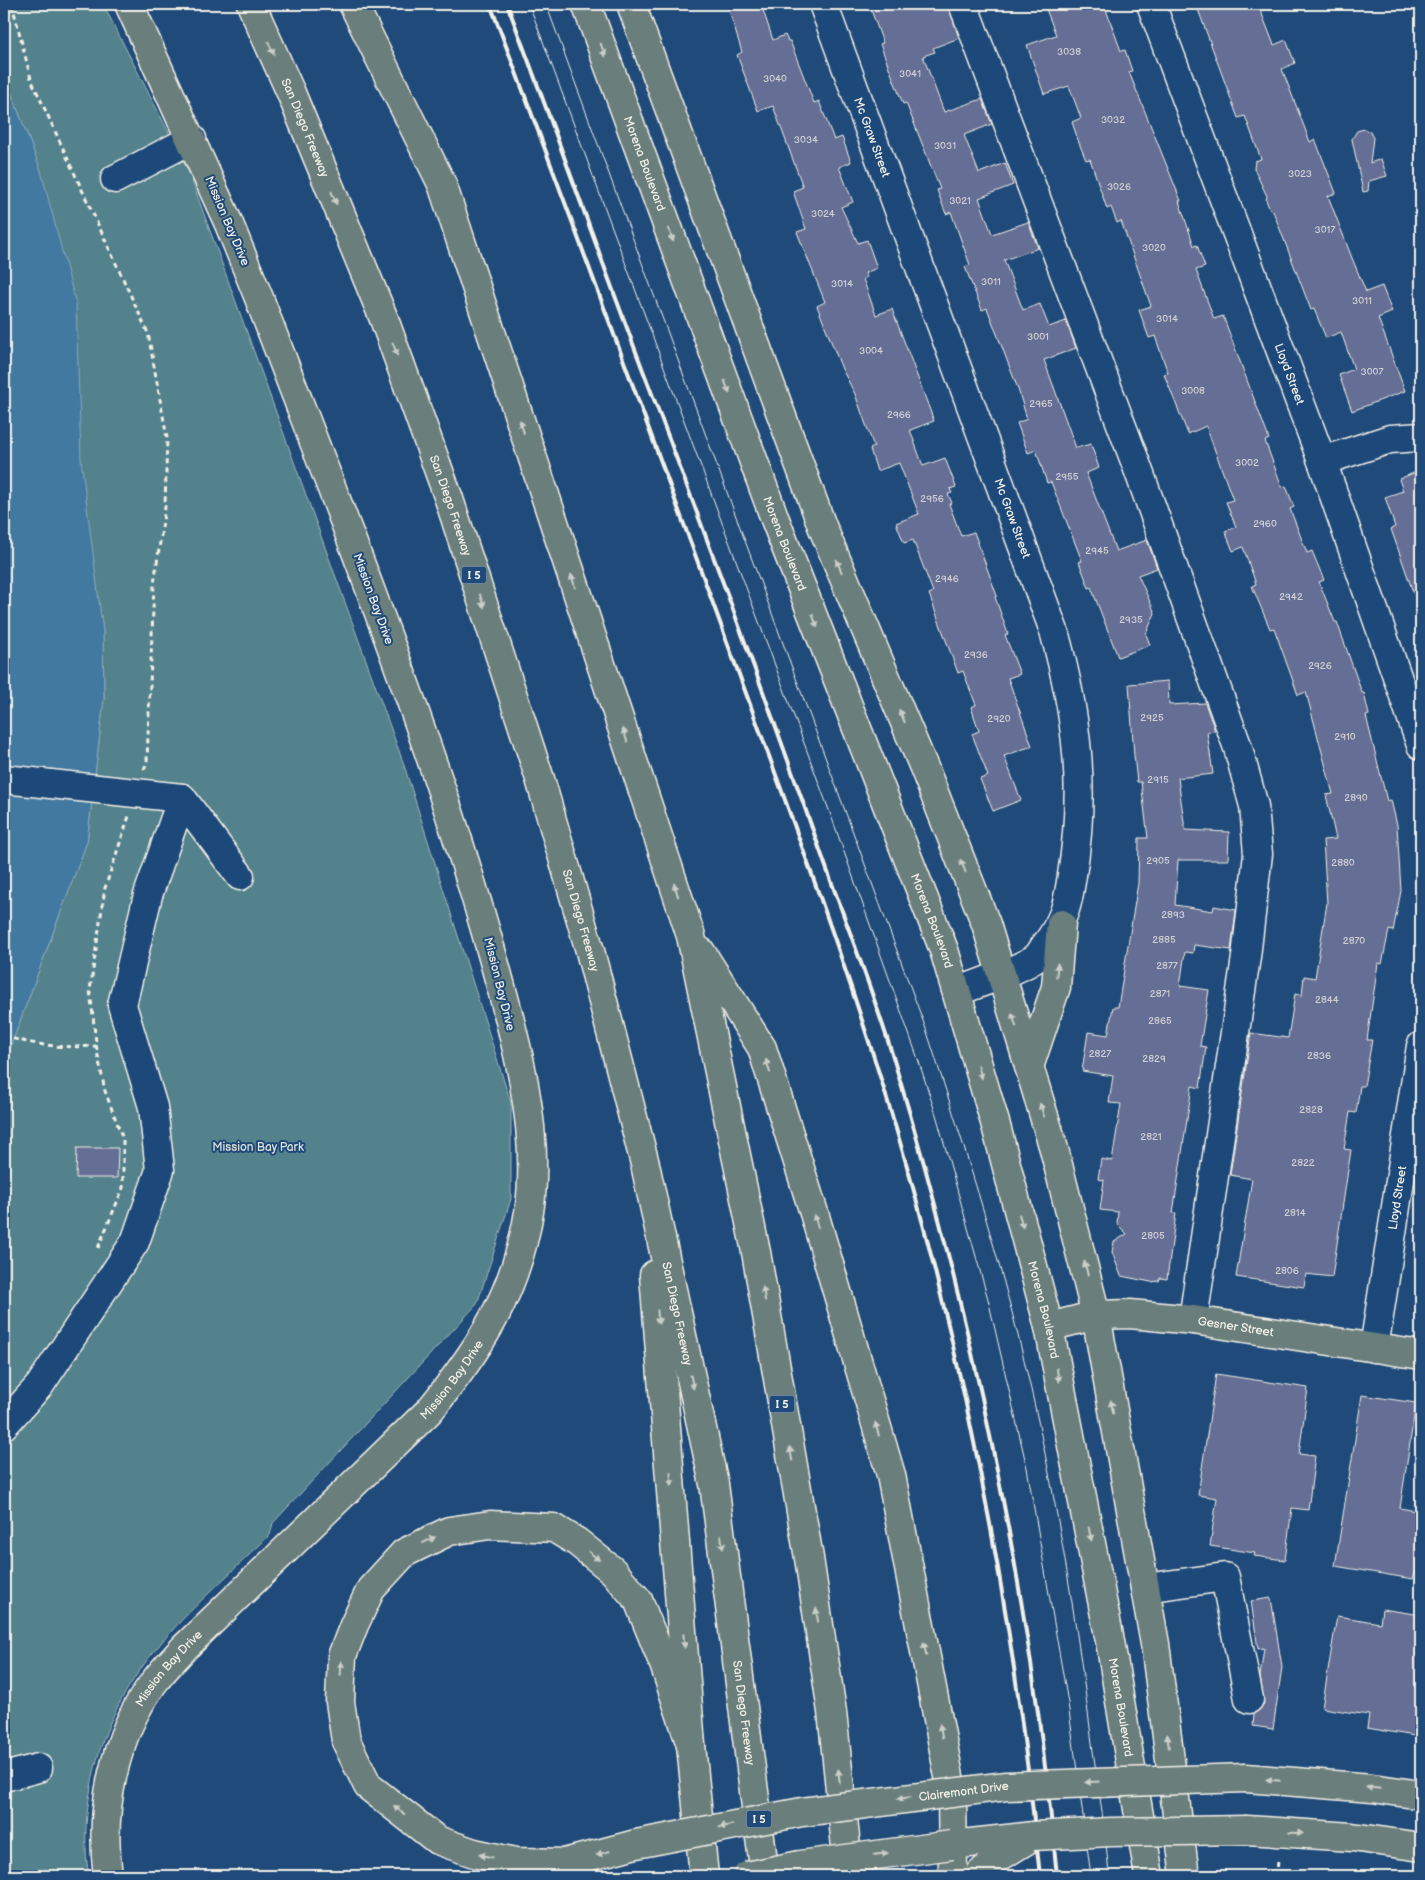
<svg xmlns="http://www.w3.org/2000/svg" width="1425" height="1880" font-family="'Balsamiq Sans',sans-serif">
	<style>
		.green { fill: #52818c; stroke: #a3b9ba }
		.water { fill: #4379a0; stroke: #8aa9bd }
		.building { fill: #656e94; stroke: #f4f1e8 }
		.lines { fill: none; stroke-linecap: round; stroke-linejoin: round }
		.minor-casing { stroke: #f4f1e8; stroke-width: 31 }
		.major-casing { stroke: #f4f1e8; stroke-width: 31 }
		.highway-casing { stroke: #f4f1e8; stroke-width: 31 }
		.path { stroke: #f4f1e8; stroke-width: 3; stroke-dasharray: 5 4; stroke-linecap: butt }
		.minor { stroke: #1f4a7a; stroke-width: 28 }
		.major { stroke: #6b7f7c; stroke-width: 28 }
		.highway { stroke: #6b7f7c; stroke-width: 28 }
		.tram { stroke: #f4f1e8; stroke-width: 1 }
		.rail { stroke: #f4f1e8; stroke-width: 4 }
		.major-bridge-casing { stroke: #f4f1e8; stroke-width: 31; stroke-linecap: butt }
		.major-bridge { stroke: #6b7f7c; stroke-width: 28 }
		.oneway { fill: #cbcfc8 }
		.labels { text-anchor: middle; dominant-baseline: central; stroke-width: 4; stroke-linejoin: round; paint-order: stroke }
		.number-label { font-size: 10px; fill: #d0d0d3 }
		.shield { fill: #1f4a7a; stroke: #b4bfc7; stroke-width: 1 }
		.shield-label { font-size: 11px; font-weight: bold; fill: #f4f1e8 }
		.street-label { font-size: 12px; fill: #f4f1e8; stroke: #1f4a7a }
		.park-label { font-size: 12px; fill: #dce0da; stroke: #1f4a7a }
	</style>
	<rect width="100%" height="100%" fill="#1f4a7a"/>
	<filter id="ink" filterUnits="userSpaceOnUse"><feTurbulence type="fractalNoise" baseFrequency=".02" numOctaves="2"/><feDisplacementMap in="SourceGraphic" scale="10" xChannelSelector="R" yChannelSelector="G"/><feConvolveMatrix kernelMatrix="1 2 1 2 8 2 1 2 1" color-interpolation-filters="sRGB"/></filter>
	<g filter="url(#ink)">
		<path class="green" d="M4,4H103L188,170L403,762L511,1103V1199L477,1304L273,1523L270,1535C187,1616 109,1672 90,1793C85,1820 84,1850 89,1876H4V1064L87,842L104,699L103,632L41,171L4,74Z"/>
		<path class="water" d="M4,74L41,171L76,304L81,459L103,632L104,699L87,842L4,1064Z"/>
		<g class="building">
			<path d="M727,4H761L773,40L785,35L788,41H790L814,103L819,101L834,140L842,137L851,162L839,167L853,202L841,207L858,243L867,240L877,268L865,273L867,277L863,279L876,315L892,309L934,421L910,430L923,466L945,458L956,487L950,489L952,493L948,494L952,503L949,504L961,536L974,532L997,596L995,597L1008,634L1005,635L1020,674L1008,678L1032,746L1004,756L1021,800L993,811L980,779L988,776L972,734L979,731L971,707L976,705L963,671L958,673L929,594L933,592L913,540L904,543L896,523L919,514L899,463L877,471L870,449L874,447L855,394L842,369L817,306L825,302L797,232L806,229L793,191L803,187L773,106L758,111L737,55L742,52Z"/>
			<path d="M869,4H948L959,38L933,48L935,52L923,56L944,112L982,99L992,124L964,135L979,173L1005,163L1013,185L979,198L992,234L1028,222L1038,248L1004,260L1023,310L1040,304L1049,327L1066,321L1076,348L1044,360L1076,448L1091,444L1099,468L1086,473L1116,551L1147,540L1157,568L1138,575L1155,613L1146,634L1150,645L1118,657L1091,587L1089,588L1079,562L1082,561L1051,482L1047,483L1036,450L1028,453L1017,423L1027,419L1018,389L987,308L982,310L965,267L970,265L951,212L946,214L937,190L940,189L906,103L903,104L880,44L883,43Z"/>
			<path d="M1044,4H1104L1121,51L1125,50L1132,71L1129,72L1181,201H1179L1194,246L1197,245L1205,267L1196,270L1214,319L1223,316L1269,439L1265,441L1282,487L1286,486L1294,507L1290,509L1307,553L1312,551L1324,580L1319,582L1335,622H1337L1362,693H1364L1369,715L1366,716L1387,801L1391,800L1397,825L1401,891L1393,931L1389,930L1382,964L1378,963L1367,1040H1372L1364,1086H1360L1356,1113L1350,1112L1344,1149L1351,1150L1332,1277L1306,1274L1304,1287L1236,1277L1252,1179L1230,1175L1251,1033L1288,1038L1295,994L1302,995L1304,976L1315,978L1327,903L1323,840L1336,839L1326,795L1333,794L1306,692L1298,695L1274,628L1270,629L1252,586L1256,584L1243,547L1233,551L1225,531L1236,527L1226,502L1233,500L1206,426L1188,434L1164,374L1168,373L1155,336L1149,338L1139,310L1151,306L1121,221L1117,223L1111,207L1107,209L1090,159L1086,160L1079,143L1072,122L1081,118L1069,86L1044,94L1027,45L1056,35Z"/>
			<path d="M1196,4H1258L1274,45L1286,40L1295,63L1282,69L1310,142L1315,139L1336,193L1328,196L1352,258L1366,292L1382,286L1392,312L1378,318L1405,391L1352,411L1339,375L1354,369L1341,332L1326,338L1314,309L1311,310L1273,211L1270,210L1266,200L1267,196L1254,169L1255,161L1261,159L1245,116L1238,118Z"/>
			<path d="M1364,129L1370,132L1373,138L1370,163L1381,159L1387,176L1369,181L1368,191L1363,192L1352,139L1357,131Z"/>
			<path d="M1416,472L1421,485V606H1418L1391,529L1395,527L1385,497L1403,491L1399,479Z"/>
			<path d="M1168,681L1169,705L1205,703L1215,731L1207,732L1213,774L1178,778L1185,830L1229,832L1228,860H1178L1175,905L1213,911L1214,906L1236,910L1231,950L1194,945L1193,953L1185,952L1180,986L1209,990L1200,1046L1206,1047L1200,1088L1192,1086L1173,1213H1176L1167,1279L1160,1278L1159,1281L1151,1282L1121,1276L1112,1252L1114,1242L1127,1234L1117,1224L1118,1212L1100,1210L1104,1180L1098,1179L1101,1159L1112,1161L1121,1104L1109,1103L1113,1076L1082,1071L1088,1032L1108,1035L1113,1007H1118L1138,883L1139,838H1148L1141,782H1137L1134,755L1129,684Z"/>
			<path d="M77,1148H118L117,1178H76Z"/>
			<path d="M1216,1374L1308,1388L1299,1454L1315,1456L1308,1510L1292,1508L1285,1560L1254,1556L1255,1553L1210,1546L1217,1498L1198,1495Z"/>
			<path d="M1362,1395L1416,1403L1400,1508L1421,1512V1573L1415,1572L1413,1579L1335,1566Z"/>
			<path d="M1271,1598L1282,1667L1273,1729L1253,1726L1254,1713L1264,1704L1260,1676L1264,1648L1258,1649L1251,1601Z"/>
			<path d="M1382,1609L1421,1615V1737L1367,1728L1369,1715L1322,1708L1337,1616L1380,1623Z"/>
		</g>
		<g class="lines">
			<defs>
				<g id="minor">
					<path id="s1" d="M823,4L1054,631C1077,715 1086,788 1072,875C1068,903 1065,918 1048,942C1044,946 1041,953 1037,957C1022,969 976,984 957,992"/>
					<path d="M963,4L1138,469L1238,748L1254,806L1258,854L1246,957L1193,1320"/>
					<path id="s2" d="M1151,4L1322,461L1421,745"/>
					<path d="M115,179L192,139"/>
					<path d="M1322,461L1390,439L1421,437"/>
					<path d="M4,779L182,798"/>
					<path id="s3" d="M1374,1348L1421,1046"/>
					<path d="M4,1425L40,1385L135,1242L160,1170L153,1107L122,1005L148,895L182,798L240,876"/>
					<path d="M1145,1588L1225,1577L1249,1699"/>
					<path d="M4,1777L38,1768"/>
				</g>
				<g id="major">
					<path id="s4" d="M586,4L776,522L944,950L996,1126L1049,1327L1110,1641L1149,1876"/>
					<path d="M631,4L822,526L925,770L986,924L1054,1149L1096,1315L1155,1644L1185,1876"/>
					<path d="M1029,1067L1056,987L1061,924"/>
					<path id="s5" d="M1049,1327L1096,1315L1130,1314L1193,1320L1421,1355"/>
					<path d="M1246,1778L1372,1788L1421,1795"/>
					<path d="M1247,1830L1352,1837L1421,1847"/>
					<path d="M952,1845L1033,1836"/>
					<path id="s6" d="M108,1876C99,1811 114,1735 154,1682C163,1670 174,1659 185,1647L429,1411C480,1349 516,1293 529,1212C542,1131 514,1032 492,954C430,731 341,515 259,298L229,224L129,4"/>
					<path d="M515,1876L636,1844"/>
				</g>
				<g id="highway">
					<path id="s7" d="M251,4L291,93L384,319L449,499L540,779L590,951L645,1164L714,1484L765,1876"/>
					<path d="M353,4L442,184L691,936L756,1252L809,1558L832,1712L849,1876"/>
					<path d="M701,952L762,1048L814,1213L891,1475L952,1792L953,1876"/>
					<path d="M654,1275L691,1745L704,1876"/>
					<path d="M569,1863L516,1862L474,1853L437,1840L368,1786L346,1741L340,1702L342,1656L354,1625L371,1589L404,1553L449,1531L490,1525L554,1528L577,1542L613,1571L638,1600L665,1667L691,1745"/>
					<path d="M978,1876L996,1859L1033,1836"/>
				</g>
			</defs>
			<use href="#minor" class="minor-casing"/>
			<use href="#major" class="major-casing"/>
			<use href="#highway" class="highway-casing"/>
			<g class="path">
				<path d="M12,4L31,79L148,333L167,438L165,507L154,584L147,761L144,770"/>
				<path d="M4,1036C37,1046 61,1048 96,1046"/>
				<path d="M98,1248L123,1188V1139L105,1091L97,1051L90,990L105,888L129,816"/>
				<path d="M1277,1876L1278,1859"/>
			</g>
			<use href="#minor" class="minor"/>
			<use href="#major" class="major"/>
			<use href="#highway" class="highway"/>
			<g class="tram">
				<path d="M529,4L833,821L918,1059L937,1118L988,1299L1027,1468L1068,1703L1091,1876"/>
				<path d="M546,4L926,1029C953,1112 980,1195 1003,1279C1046,1433 1073,1592 1093,1751C1099,1792 1106,1834 1109,1876"/>
			</g>
			<g class="rail">
				<path d="M490,4C572,218 651,434 730,650C800,840 872,1031 924,1228C980,1441 1018,1657 1040,1876"/>
				<path d="M507,4C554,126 597,250 644,373C705,532 764,692 821,853C845,921 872,988 893,1057C974,1324 1031,1599 1057,1876"/>
			</g>
			<defs>
				<g id="major-bridge">
					<path d="M1033,1836L1111,1832L1247,1830"/>
					<path id="s8" d="M636,1844L802,1812L1006,1786L1246,1778"/>
					<path d="M747,1876L800,1865L952,1845"/>
				</g>
			</defs>
			<use href="#major-bridge" class="major-bridge-casing"/>
			<use href="#major-bridge" class="major-bridge"/>
		</g>
		<defs><path id="oneway-solid" d="M-6-.8H1V-3.2L6.5 0L1 3.2V.8H-6Z" transform="scale(1.25)"/></defs>
		<g class="oneway">
			<use href="#oneway-solid" transform="translate(271 48) rotate(66)"/>
			<use href="#oneway-solid" transform="translate(603 50) rotate(70)"/>
			<use href="#oneway-solid" transform="translate(334 198) rotate(68)"/>
			<use href="#oneway-solid" transform="translate(671 235) rotate(70)"/>
			<use href="#oneway-solid" transform="translate(395 349) rotate(70)"/>
			<use href="#oneway-solid" transform="translate(727 387) rotate(70)"/>
			<use href="#oneway-solid" transform="translate(522 427) rotate(-108)"/>
			<use href="#oneway-solid" transform="translate(839 566) rotate(-113)"/>
			<use href="#oneway-solid" transform="translate(573 581) rotate(-108)"/>
			<use href="#oneway-solid" transform="translate(482 601) rotate(72)"/>
			<use href="#oneway-solid" transform="translate(815 621) rotate(69)"/>
			<use href="#oneway-solid" transform="translate(902 716) rotate(-113)"/>
			<use href="#oneway-solid" transform="translate(625 735) rotate(-108)"/>
			<use href="#oneway-solid" transform="translate(963 866) rotate(-112)"/>
			<use href="#oneway-solid" transform="translate(676 890) rotate(-108)"/>
			<use href="#oneway-solid" transform="translate(1057 970) rotate(-85)"/>
			<use href="#oneway-solid" transform="translate(1014 1020) rotate(-108)"/>
			<use href="#oneway-solid" transform="translate(768 1066) rotate(-107)"/>
			<use href="#oneway-solid" transform="translate(980 1072) rotate(73)"/>
			<use href="#oneway-solid" transform="translate(1042 1110) rotate(-107)"/>
			<use href="#oneway-solid" transform="translate(816 1221) rotate(-106)"/>
			<use href="#oneway-solid" transform="translate(1021 1221) rotate(75)"/>
			<use href="#oneway-solid" transform="translate(1086 1268) rotate(-105)"/>
			<use href="#oneway-solid" transform="translate(764 1294) rotate(-100)"/>
			<use href="#oneway-solid" transform="translate(658 1317) rotate(85)"/>
			<use href="#oneway-solid" transform="translate(1058 1375) rotate(79)"/>
			<use href="#oneway-solid" transform="translate(692 1382) rotate(78)"/>
			<use href="#oneway-solid" transform="translate(1112 1407) rotate(-100)"/>
			<use href="#oneway-solid" transform="translate(877 1429) rotate(-106)"/>
			<use href="#oneway-solid" transform="translate(791 1454) rotate(-100)"/>
			<use href="#oneway-solid" transform="translate(671 1479) rotate(85)"/>
			<use href="#oneway-solid" transform="translate(1090 1534) rotate(79)"/>
			<use href="#oneway-solid" transform="translate(429 1540) rotate(-26)"/>
			<use href="#oneway-solid" transform="translate(722 1542) rotate(82)"/>
			<use href="#oneway-solid" transform="translate(594 1556) rotate(39)"/>
			<use href="#oneway-solid" transform="translate(817 1615) rotate(-99)"/>
			<use href="#oneway-solid" transform="translate(684 1641) rotate(85)"/>
			<use href="#oneway-solid" transform="translate(925 1649) rotate(-101)"/>
			<use href="#oneway-solid" transform="translate(341 1668) rotate(-87)"/>
			<use href="#oneway-solid" transform="translate(941 1731) rotate(-101)"/>
			<use href="#oneway-solid" transform="translate(1168 1741) rotate(-97)"/>
			<use href="#oneway-solid" transform="translate(839 1776) rotate(-96)"/>
			<use href="#oneway-solid" transform="translate(1273 1780) rotate(-175)"/>
			<use href="#oneway-solid" transform="translate(1092 1782) rotate(177)"/>
			<use href="#oneway-solid" transform="translate(1373 1788) rotate(-174)"/>
			<use href="#oneway-solid" transform="translate(904 1798) rotate(173)"/>
			<use href="#oneway-solid" transform="translate(399 1810) rotate(-142)"/>
			<use href="#oneway-solid" transform="translate(726 1826) rotate(169)"/>
			<use href="#oneway-solid" transform="translate(1296 1833) rotate(4)"/>
			<use href="#oneway-solid" transform="translate(603 1853) rotate(164)"/>
			<use href="#oneway-solid" transform="translate(881 1854) rotate(-8)"/>
			<use href="#oneway-solid" transform="translate(486 1856) rotate(-168)"/>
		</g>
	</g>
	<g class="labels">
		<g class="number-label">
			<text x="1069" y="52">3038</text>
			<text x="910" y="74">3041</text>
			<text x="775" y="79">3040</text>
			<text x="1113" y="120">3032</text>
			<text x="806" y="140">3034</text>
			<text x="945" y="146">3031</text>
			<text x="1300" y="174">3023</text>
			<text x="1119" y="187">3026</text>
			<text x="960" y="201">3021</text>
			<text x="823" y="214">3024</text>
			<text x="1325" y="230">3017</text>
			<text x="1154" y="248">3020</text>
			<text x="991" y="282">3011</text>
			<text x="842" y="284">3014</text>
			<text x="1362" y="301">3011</text>
			<text x="1167" y="319">3014</text>
			<text x="1038" y="337">3001</text>
			<text x="871" y="351">3004</text>
			<text x="1372" y="372">3007</text>
			<text x="1193" y="391">3008</text>
			<text x="1041" y="404">2965</text>
			<text x="899" y="415">2966</text>
			<text x="1247" y="463">3002</text>
			<text x="1067" y="477">2955</text>
			<text x="932" y="499">2956</text>
			<text x="1265" y="524">2960</text>
			<text x="1097" y="551">2945</text>
			<text x="947" y="579">2946</text>
			<text x="1291" y="597">2942</text>
			<text x="1131" y="620">2935</text>
			<text x="976" y="655">2936</text>
			<text x="1320" y="666">2926</text>
			<text x="1152" y="718">2925</text>
			<text x="999" y="719">2920</text>
			<text x="1345" y="737">2910</text>
			<text x="1158" y="780">2915</text>
			<text x="1356" y="798">2890</text>
			<text x="1158" y="861">2905</text>
			<text x="1343" y="863">2880</text>
			<text x="1173" y="915">2893</text>
			<text x="1164" y="940">2885</text>
			<text x="1354" y="941">2870</text>
			<text x="1167" y="966">2877</text>
			<text x="1160" y="994">2871</text>
			<text x="1327" y="1000">2844</text>
			<text x="1160" y="1021">2865</text>
			<text x="1100" y="1054">2827</text>
			<text x="1319" y="1056">2836</text>
			<text x="1154" y="1059">2829</text>
			<text x="1311" y="1110">2828</text>
			<text x="1151" y="1137">2821</text>
			<text x="1303" y="1163">2822</text>
			<text x="1295" y="1213">2814</text>
			<text x="1153" y="1236">2805</text>
			<text x="1287" y="1271">2806</text>
		</g>
		<g class="shield">
			<rect x="461.5" y="566.5" width="25" height="17" rx="4"/>
			<rect x="769.5" y="1395.5" width="25" height="17" rx="4"/>
			<rect x="746.5" y="1810.5" width="25" height="17" rx="4"/>
		</g>
		<g class="shield-label">
			<text x="474" y="575">I 5</text>
			<text x="782" y="1404">I 5</text>
			<text x="759" y="1819">I 5</text>
		</g>
		<g class="street-label">
			<text stroke="none"><textPath href="#s7" startOffset="135">San Diego Freeway</textPath></text>
			<text stroke="none"><textPath href="#s1" startOffset="142">Mc Graw Street</textPath></text>
			<text stroke="none"><textPath href="#s4" startOffset="170">Morena Boulevard</textPath></text>
			<text transform="translate(227 221) rotate(67)">Mission Bay Drive</text>
			<text stroke="none"><textPath href="#s2" startOffset="395">Lloyd Street</textPath></text>
			<text stroke="none"><textPath href="#s7" startOffset="540">San Diego Freeway</textPath></text>
			<text stroke="none"><textPath href="#s1" startOffset="548">Mc Graw Street</textPath></text>
			<text stroke="none"><textPath href="#s4" startOffset="575">Morena Boulevard</textPath></text>
			<text transform="translate(373 599) rotate(70)">Mission Bay Drive</text>
			<text stroke="none"><textPath href="#s7" startOffset="975">San Diego Freeway</textPath></text>
			<text stroke="none"><textPath href="#s4" startOffset="980">Morena Boulevard</textPath></text>
			<text transform="translate(499 984) rotate(76)">Mission Bay Drive</text>
			<text stroke="none"><textPath href="#s3" startOffset="152">Lloyd Street</textPath></text>
			<text stroke="none"><textPath href="#s4" startOffset="1385">Morena Boulevard</textPath></text>
			<text stroke="none"><textPath href="#s7" startOffset="1380">San Diego Freeway</textPath></text>
			<text stroke="none"><textPath href="#s5" startOffset="189">Gesner Street</textPath></text>
			<text stroke="none"><textPath href="#s6" startOffset="629">Mission Bay Drive</textPath></text>
			<text stroke="none"><textPath href="#s6" startOffset="224">Mission Bay Drive</textPath></text>
			<text stroke="none"><textPath href="#s4" startOffset="1790">Morena Boulevard</textPath></text>
			<text stroke="none"><textPath href="#s7" startOffset="1785">San Diego Freeway</textPath></text>
			<text stroke="none"><textPath href="#s8" startOffset="332">Clairemont Drive</textPath></text>
		</g>
		<g class="park-label">
			<text x="258" y="1147">Mission Bay Park</text>
		</g>
	</g>
	<rect width="1425" height="1880" fill="none" stroke="#1f4a7a" stroke-width="20"/>
	<rect x="10" y="10" width="1405" height="1860" fill="none" stroke="#f4f1e8" stroke-width="2" filter="url(#ink)"/>
</svg>
